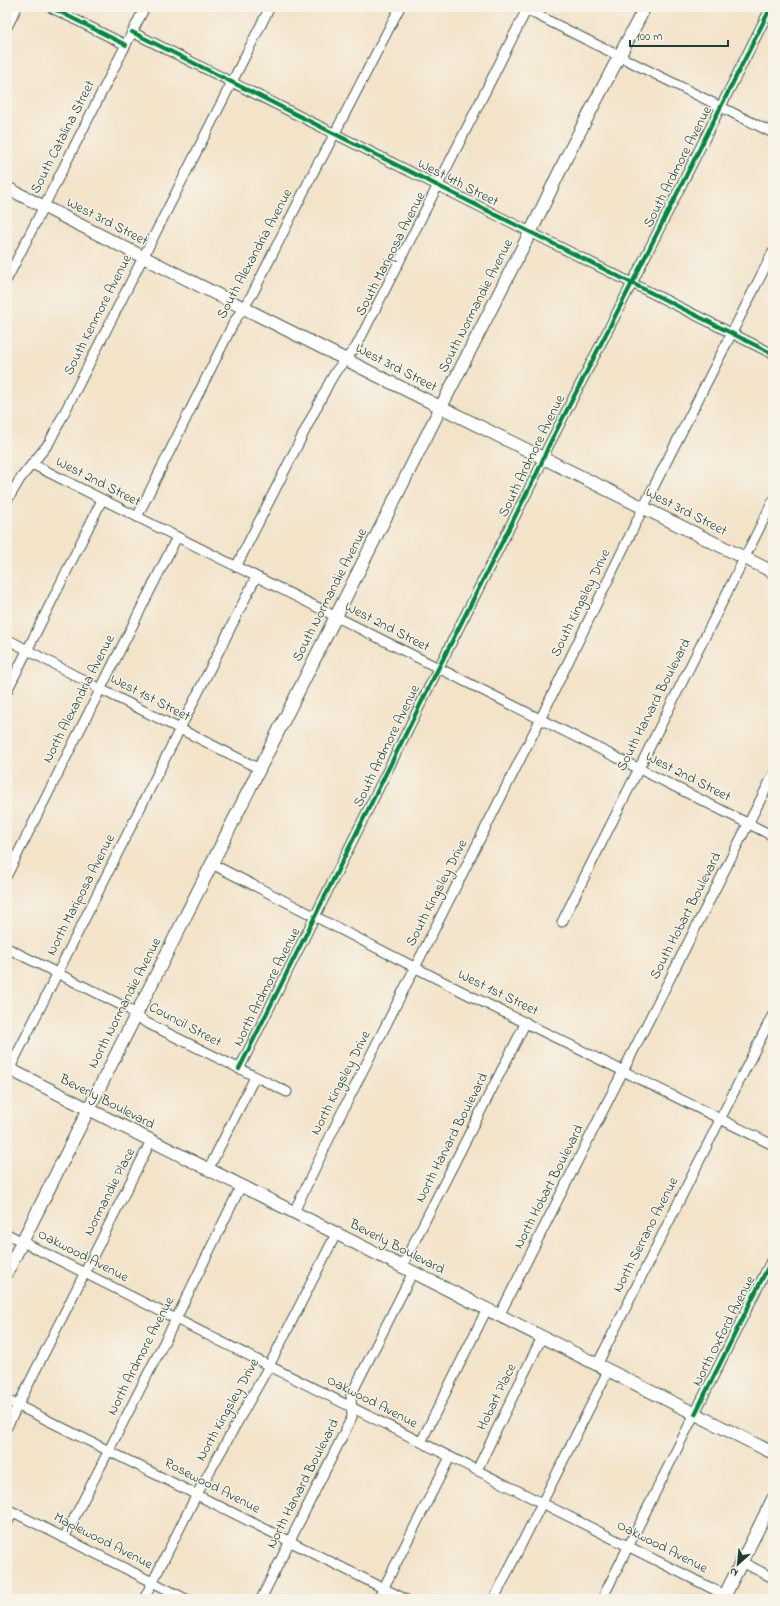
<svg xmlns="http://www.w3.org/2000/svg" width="780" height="1606" font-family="'Indie Flower',sans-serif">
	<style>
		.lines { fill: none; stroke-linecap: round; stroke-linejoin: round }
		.minor-casing { stroke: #3f564a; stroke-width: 11 }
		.major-casing { stroke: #3f564a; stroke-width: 14 }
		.minor { stroke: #fff; stroke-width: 9 }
		.major { stroke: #fff; stroke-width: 12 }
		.cycleway-casing { stroke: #f7f3e8; stroke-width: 6 }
		.cycleway { stroke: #00873e; stroke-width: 4 }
		.labels { text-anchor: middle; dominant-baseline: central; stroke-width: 3; stroke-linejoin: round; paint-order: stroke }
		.street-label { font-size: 14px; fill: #1f3d34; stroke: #f7f3e8 }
	</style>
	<rect width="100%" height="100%" fill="#f7f3e8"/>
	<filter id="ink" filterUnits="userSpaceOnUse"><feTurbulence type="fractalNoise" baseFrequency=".025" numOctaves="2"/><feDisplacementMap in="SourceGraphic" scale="8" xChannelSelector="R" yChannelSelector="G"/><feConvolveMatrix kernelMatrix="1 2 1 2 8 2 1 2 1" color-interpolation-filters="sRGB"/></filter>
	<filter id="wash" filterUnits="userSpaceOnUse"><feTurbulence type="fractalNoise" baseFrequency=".012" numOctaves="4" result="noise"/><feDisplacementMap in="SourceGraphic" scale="16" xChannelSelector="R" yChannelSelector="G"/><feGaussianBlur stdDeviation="0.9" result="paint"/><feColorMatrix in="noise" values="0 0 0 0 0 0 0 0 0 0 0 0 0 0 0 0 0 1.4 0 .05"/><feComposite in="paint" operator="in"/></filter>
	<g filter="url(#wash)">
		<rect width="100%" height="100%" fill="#f3e3c9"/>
	</g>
	<g filter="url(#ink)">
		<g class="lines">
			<defs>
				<g id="minor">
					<path d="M50,7L126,45"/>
					<path d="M521,7L773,133"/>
					<path d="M7,27L17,7"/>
					<path d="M132,32L773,354"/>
					<path d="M7,279L145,7"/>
					<path d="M32,464L773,836"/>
					<path d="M7,501L20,479L49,443L270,7"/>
					<path d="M137,517L234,322L253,293L319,161L321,160L400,7"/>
					<path d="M236,567L329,383L336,371L356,347L528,7"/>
					<path d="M7,639L100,689L260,769"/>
					<path d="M7,691L102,500"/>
					<path d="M212,864L473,997L773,1145"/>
					<path d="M7,875L177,537"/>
					<path d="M562,922L773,501"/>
					<path d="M7,948L127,1008L145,1022L287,1092"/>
					<path d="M239,1069L438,669L538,471L548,447L628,291L771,7"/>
					<path d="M7,1074L256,577"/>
					<path d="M208,1170L255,1077"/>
					<path d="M294,1212L339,1118L537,726L649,496L773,252"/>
					<path d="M7,1234L725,1595"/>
					<path d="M402,1266L526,1022"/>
					<path d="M499,1316L773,775"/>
					<path d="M597,1365L773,1014"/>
					<path d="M7,1400L405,1599"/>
					<path d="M7,1427L151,1141"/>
					<path d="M421,1442L487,1309"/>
					<path d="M477,1470L542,1337"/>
					<path d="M7,1509L186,1599"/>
					<path d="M7,1524L13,1512"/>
					<path d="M64,1538L176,1319L241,1186"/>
					<path d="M742,1562L773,1578"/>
					<path d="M144,1599L197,1494L269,1366L336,1234"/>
					<path d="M261,1599L352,1417L351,1395L413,1272"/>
					<path d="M378,1599L450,1457"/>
					<path d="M494,1599L608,1371"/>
					<path d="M602,1599L773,1257"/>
				</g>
				<g id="major">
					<path d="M7,188L380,377L773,572"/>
					<path d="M7,1068L773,1453"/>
					<path d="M7,1272L441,407L535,223L567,156L645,7"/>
					<path d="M723,1599L773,1499"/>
				</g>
			</defs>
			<use href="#minor" class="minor-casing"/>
			<use href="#major" class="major-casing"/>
			<use href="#minor" class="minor"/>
			<use href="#major" class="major"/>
			<defs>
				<g id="cycleway">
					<path d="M50,7L126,45"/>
					<path d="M132,32L773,354"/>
					<path d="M239,1069L438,669L538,471L548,447L628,291L771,7"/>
					<path d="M695,1414L773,1257"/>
				</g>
			</defs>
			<use href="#cycleway" class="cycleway-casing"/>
			<use href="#cycleway" class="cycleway"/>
		</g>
	</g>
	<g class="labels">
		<g class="street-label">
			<text transform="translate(63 137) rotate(-63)">South Catalina Street</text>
			<text transform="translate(678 167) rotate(-63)">South Ardmore Avenue</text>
			<text transform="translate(458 183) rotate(27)">West 4th Street</text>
			<text transform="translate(107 222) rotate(27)">West 3rd Street</text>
			<text transform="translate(255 254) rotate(-62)">South Alexandria Avenue</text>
			<text transform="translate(391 254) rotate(-63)">South Mariposa Avenue</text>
			<text transform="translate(476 306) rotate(-63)">South Normandie Avenue</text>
			<text transform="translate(98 315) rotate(-63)">South Kenmore Avenue</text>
			<text transform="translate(396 368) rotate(27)">West 3rd Street</text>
			<text transform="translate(532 456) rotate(-64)">South Ardmore Avenue</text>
			<text transform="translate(98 482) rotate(27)">West 2nd Street</text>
			<text transform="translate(686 512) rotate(27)">West 3rd Street</text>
			<text transform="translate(330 595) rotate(-63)">South Normandie Avenue</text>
			<text transform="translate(581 603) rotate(-64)">South Kingsley Drive</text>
			<text transform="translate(387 627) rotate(27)">West 2nd Street</text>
			<text transform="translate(150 698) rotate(27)">West 1st Street</text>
			<text transform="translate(79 699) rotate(-63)">North Alexandria Avenue</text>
			<text transform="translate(654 705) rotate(-63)">South Harvard Boulevard</text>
			<text transform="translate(387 746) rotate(-64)">South Ardmore Avenue</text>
			<text transform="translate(688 777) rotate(27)">West 2nd Street</text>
			<text transform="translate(437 893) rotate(-63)">South Kingsley Drive</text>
			<text transform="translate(81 895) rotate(-63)">North Mariposa Avenue</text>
			<text transform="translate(686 916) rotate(-63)">South Hobart Boulevard</text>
			<text transform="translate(267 987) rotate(-63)">North Ardmore Avenue</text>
			<text transform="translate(498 993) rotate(26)">West 1st Street</text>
			<text transform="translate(125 1003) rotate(-63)">North Normandie Avenue</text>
			<text transform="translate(185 1025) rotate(28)">Council Street</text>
			<text transform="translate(341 1083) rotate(-63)">North Kingsley Drive</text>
			<text transform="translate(107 1102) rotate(27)">Beverly Boulevard</text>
			<text transform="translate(452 1138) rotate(-63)">North Harvard Boulevard</text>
			<text transform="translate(549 1187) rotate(-63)">North Hobart Boulevard</text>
			<text transform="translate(110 1192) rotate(-63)">Normandie Place</text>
			<text transform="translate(646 1235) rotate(-63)">North Serrano Avenue</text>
			<text transform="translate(397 1247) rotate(27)">Beverly Boulevard</text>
			<text transform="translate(83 1256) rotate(27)">Oakwood Avenue</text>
			<text transform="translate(724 1331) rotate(-63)">North Oxford Avenue</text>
			<text transform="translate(141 1356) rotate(-63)">North Ardmore Avenue</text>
			<text transform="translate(497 1397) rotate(-64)">Hobart Place</text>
			<text transform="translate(372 1402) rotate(27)">Oakwood Avenue</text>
			<text transform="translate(228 1410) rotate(-61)">North Kingsley Drive</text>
			<text transform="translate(303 1484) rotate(-63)">North Harvard Boulevard</text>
			<text transform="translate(212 1486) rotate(27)">Rosewood Avenue</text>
			<text transform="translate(103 1541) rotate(27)">Maplewood Avenue</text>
			<text transform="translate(662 1547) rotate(27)">Oakwood Avenue</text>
		</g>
	</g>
	<rect width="780" height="1606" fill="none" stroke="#f7f3e8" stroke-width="24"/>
	<g transform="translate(738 1564) rotate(207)" stroke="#f7f3e8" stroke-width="3" paint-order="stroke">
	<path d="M0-3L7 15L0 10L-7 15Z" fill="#1f3d34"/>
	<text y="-6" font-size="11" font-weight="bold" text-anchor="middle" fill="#1f3d34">N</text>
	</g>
	<path d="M630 40v6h98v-6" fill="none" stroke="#1f3d34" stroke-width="2"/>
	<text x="636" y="40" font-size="12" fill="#1f3d34" stroke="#f7f3e8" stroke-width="3" paint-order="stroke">100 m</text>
</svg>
